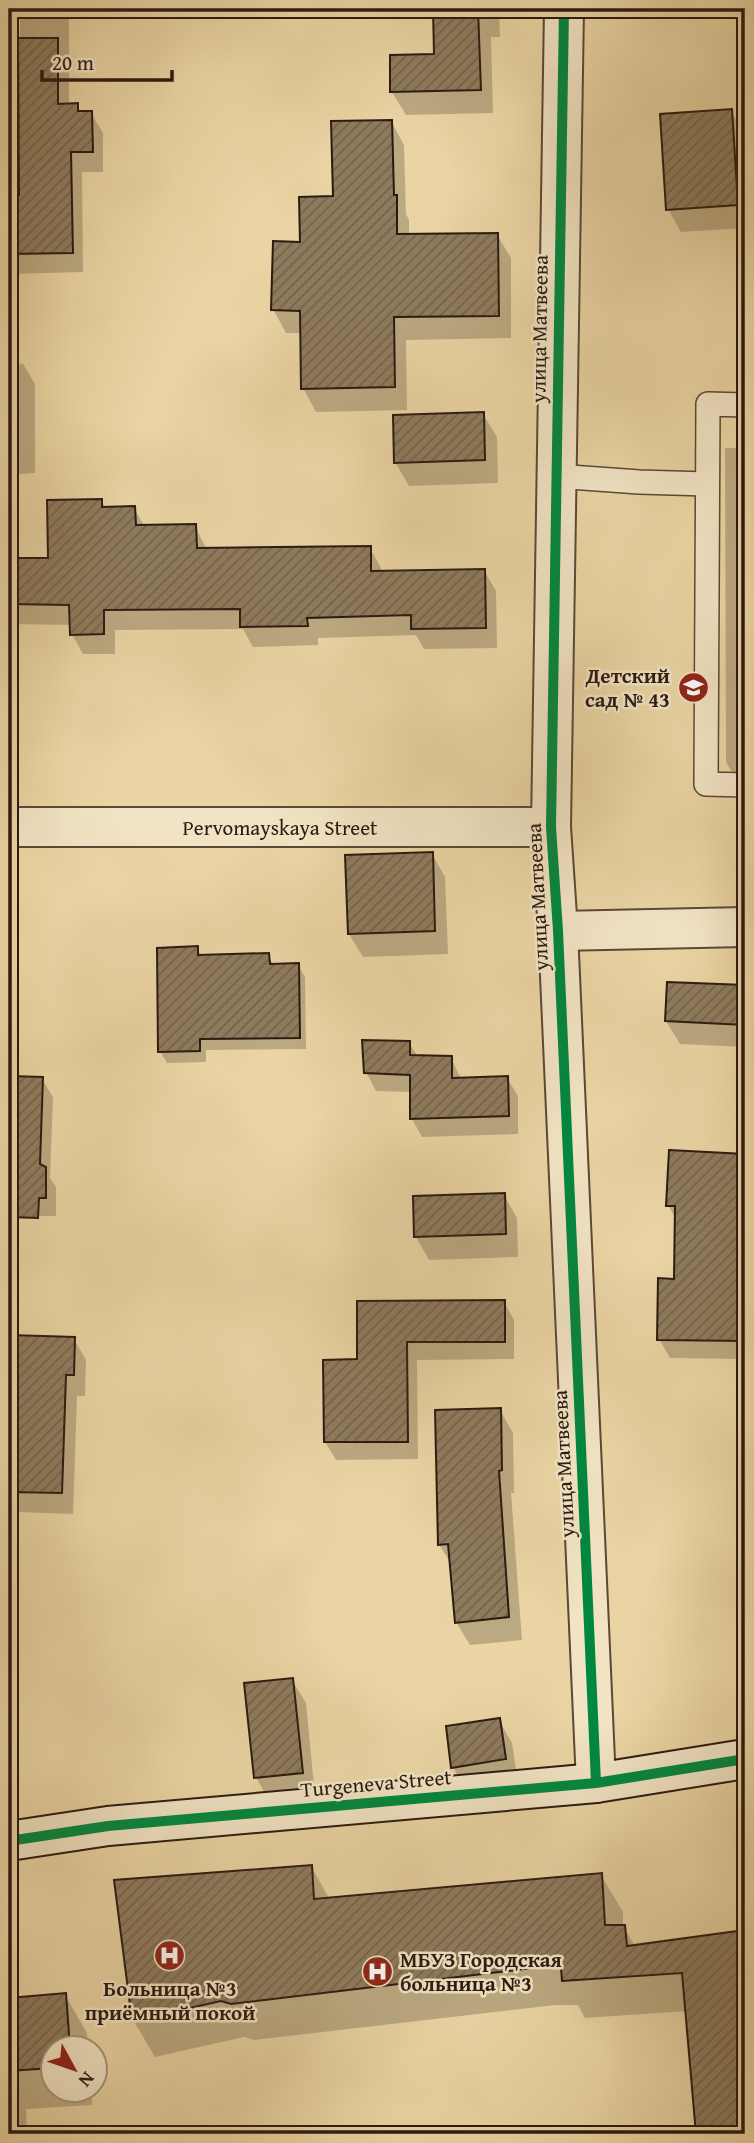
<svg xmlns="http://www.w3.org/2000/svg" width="754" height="2143" font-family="'Gentium Book Plus',serif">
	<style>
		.shadow { fill: #0003 }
		.building { fill: url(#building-hatch); stroke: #2b1a11; stroke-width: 2 }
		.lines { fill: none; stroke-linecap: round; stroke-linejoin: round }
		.lane-casing { stroke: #5b4836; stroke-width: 26 }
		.street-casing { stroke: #5b4836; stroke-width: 42 }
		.secondary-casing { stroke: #2b1a11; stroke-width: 42 }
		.lane { stroke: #f1e3c3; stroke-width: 23 }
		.street { stroke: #f1e3c3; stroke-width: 38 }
		.secondary { stroke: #f1e3c3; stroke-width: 38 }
		.cycleway-casing { stroke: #f1e3c3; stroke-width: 15 }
		.cycleway { stroke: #00873e; stroke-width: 10 }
		.labels { text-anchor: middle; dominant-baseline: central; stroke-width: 5; stroke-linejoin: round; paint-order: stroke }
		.street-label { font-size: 21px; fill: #2b1a11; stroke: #f1e3c3 }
		.poi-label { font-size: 21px; font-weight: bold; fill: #2b1a11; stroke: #f1e3c3; text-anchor: end }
	</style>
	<defs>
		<pattern id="building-hatch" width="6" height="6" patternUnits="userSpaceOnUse" patternTransform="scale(1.75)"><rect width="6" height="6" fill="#8e7b5d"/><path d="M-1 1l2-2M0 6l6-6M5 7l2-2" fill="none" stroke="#74644b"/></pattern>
	</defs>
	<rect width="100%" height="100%" fill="#ead4a3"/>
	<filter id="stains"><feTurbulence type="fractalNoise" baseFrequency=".00286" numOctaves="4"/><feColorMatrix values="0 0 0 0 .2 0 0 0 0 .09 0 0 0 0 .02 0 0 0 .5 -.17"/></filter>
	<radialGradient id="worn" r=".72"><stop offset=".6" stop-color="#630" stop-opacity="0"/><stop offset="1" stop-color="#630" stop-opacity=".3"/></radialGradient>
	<g class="shadow">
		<path d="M20,9H69V105H77L81,113H91L103,133V172H82L83,272L9,274V197H20Z"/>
		<path d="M435,9H499L500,37H491L493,113L406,115L392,92L436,56Z"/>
		<path d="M731,111L744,134L745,228L681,232L668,209Z"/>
		<path d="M391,121L404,145L406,214L409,220V236L497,235L511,258V338L406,340L407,410L316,412L303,388L302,333H286L273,309L302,244Z"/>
		<path d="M23,364L35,384V473L9,475V365Z"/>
		<path d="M483,414L497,437L498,483L409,486L395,462Z"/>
		<path d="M725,448H745V795L726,762Z"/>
		<path d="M101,500L106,509L134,508L145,527L195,526L207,550L370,548L381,568V573L484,570L496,591L497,648L424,649L416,635L318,638V645L253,647L243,629L115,630V654H83L72,634V625L9,624V559L50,560Z"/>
		<path d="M432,854L445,877L448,954L363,957L349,934L347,857Z"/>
		<path d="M197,948L202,957L268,955L274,966L298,965L305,977L306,1049L206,1050V1062L167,1063L160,1051Z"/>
		<path d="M669,983L745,986V1047L680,1044L666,1021Z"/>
		<path d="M409,1043L418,1057L451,1058L461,1079L507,1078L518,1096V1134L422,1137L412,1119V1092L376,1091L366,1072Z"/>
		<path d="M9,1078L42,1079L53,1097L50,1178L56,1187V1216H9Z"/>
		<path d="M744,1156L745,1359L670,1358L659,1339L676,1281L677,1221L668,1205Z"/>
		<path d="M504,1195L517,1218L518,1257L429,1260L416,1237Z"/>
		<path d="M504,1302L514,1320V1359L417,1360L418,1459L336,1460L325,1442L359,1361Z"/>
		<path d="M9,1337L74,1339L86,1360L85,1396H77L73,1514L18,1512L9,1496Z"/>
		<path d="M500,1410L513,1433L514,1493H511L522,1640L470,1645L456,1622L452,1566L439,1544Z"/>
		<path d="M292,1680L306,1703L315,1796L269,1801L256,1777Z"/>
		<path d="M499,1720L512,1743L518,1782L466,1790L453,1767Z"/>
		<path d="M311,1866L330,1900L601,1875L623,1912V1926L635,1946L745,1931V2134H698L687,2011L585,2018L578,2005H555L254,2040L244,2037L155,2057L133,2020Z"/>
		<path d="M65,1995L87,2033L88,2048H52V2090H91L92,2105L26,2109L27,2134H9V2000Z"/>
	</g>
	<g class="building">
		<path d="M433,9H478L481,90L390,92V55L434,54Z"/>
		<path d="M18,38H58V104L78,103V111H92L93,152H71L73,253L9,254V196L19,195Z"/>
		<path d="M732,109L738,205L666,210L660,114Z"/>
		<path d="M392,120L394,195H397V234L498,233L499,316L394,317L395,387L301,389L300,311L271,310L273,241L300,242L299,197L333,196L331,121Z"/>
		<path d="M484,412L485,460L394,463L393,415Z"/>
		<path d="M102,499V507L135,506L136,525L196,524L197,548L371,546V571L485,569L486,628L411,629V615L307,618L308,626L240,627V609L104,610V634L70,635L69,605L9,604V558H48L47,500Z"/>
		<path d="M433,852L435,931L348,934L345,855Z"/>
		<path d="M198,946V955L269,953L270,964L299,963L300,1038L200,1039V1051L158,1052L157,948Z"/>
		<path d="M667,982L745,985V1025L665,1021Z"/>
		<path d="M362,1040L410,1041V1055L452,1056V1078L508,1076L509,1116L410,1119V1075L364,1073Z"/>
		<path d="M9,1076L43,1077L40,1164L46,1167V1198H39L38,1218L9,1217Z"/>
		<path d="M669,1150L745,1154L741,1245H745V1341L657,1340L658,1278L674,1279L675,1206H666Z"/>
		<path d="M505,1193L506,1234L414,1237L413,1196Z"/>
		<path d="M505,1300V1342H407L408,1442H324L323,1360L357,1359V1301Z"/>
		<path d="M9,1335L75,1337L74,1375H66L62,1493L9,1492Z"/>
		<path d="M501,1408L502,1470L499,1471L509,1617L455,1623L448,1544L438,1545L435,1410Z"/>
		<path d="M293,1678L303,1773L254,1778L244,1683Z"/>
		<path d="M500,1718L506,1759L451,1768L446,1726Z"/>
		<path d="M312,1865L314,1899L602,1873L605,1925H625L627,1946L745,1930V2134H696L682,1973L562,1981L561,1968H533L231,2004L221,2001L132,2021L114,1880Z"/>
		<path d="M66,1993L70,2048H52V2068L9,2071V1998Z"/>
	</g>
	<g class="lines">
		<defs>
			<g id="lane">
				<path d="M745,405L708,404L706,784L745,785"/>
				<path d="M556,476L639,482L707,484"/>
			</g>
			<g id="street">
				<path d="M564,9L551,827L558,931L596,1783"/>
				<path d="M9,827H551"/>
				<path d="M558,931L745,927"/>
			</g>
			<path id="secondary" d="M9,1841L108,1826L596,1783L745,1759"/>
		</defs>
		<use href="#lane" class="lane-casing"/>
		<use href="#street" class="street-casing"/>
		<use href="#secondary" class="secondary-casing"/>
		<use href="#lane" class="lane"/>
		<use href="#street" class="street"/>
		<use href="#secondary" class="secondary"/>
		<defs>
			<g id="cycleway">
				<path d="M564,9L551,827L558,931L596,1783"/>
				<path d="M9,1841L108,1826L596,1783L745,1759"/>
			</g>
		</defs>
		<use href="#cycleway" class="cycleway-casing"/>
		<use href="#cycleway" class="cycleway"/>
	</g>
	<defs>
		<symbol id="school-disc" viewBox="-11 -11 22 22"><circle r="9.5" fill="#8f2418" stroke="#f1e3c3"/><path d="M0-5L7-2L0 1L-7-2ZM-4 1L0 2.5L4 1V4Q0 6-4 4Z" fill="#fff"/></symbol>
		<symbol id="hospital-disc" viewBox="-11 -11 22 22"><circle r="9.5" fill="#8f2418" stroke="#f1e3c3"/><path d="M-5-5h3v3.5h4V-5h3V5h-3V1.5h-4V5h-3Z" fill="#fff"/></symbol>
	</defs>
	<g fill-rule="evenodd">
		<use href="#school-disc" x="676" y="670" width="35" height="35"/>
		<use href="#hospital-disc" x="152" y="1938" width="35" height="35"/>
		<use href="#hospital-disc" x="360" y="1954" width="35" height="35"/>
	</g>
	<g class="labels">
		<g class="street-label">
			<text transform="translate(539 329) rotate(-89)">улица Матвеева</text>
			<text x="280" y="827">Pervomayskaya Street</text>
			<text transform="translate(537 897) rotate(-93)">улица Матвеева</text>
			<text transform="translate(563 1464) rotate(-93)">улица Матвеева</text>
			<text transform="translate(376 1783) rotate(-5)">Turgeneva Street</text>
		</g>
		<g class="poi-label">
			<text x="670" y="675">Детский<tspan x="670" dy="24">сад № 43</tspan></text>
			<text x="400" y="1959" text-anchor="start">МБУЗ Городская<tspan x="400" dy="24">больница №3</tspan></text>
			<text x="170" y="1988" text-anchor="middle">Больница №3<tspan x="170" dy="24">приёмный покой</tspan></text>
		</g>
	</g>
	<rect width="754" height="2143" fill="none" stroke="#ead4a3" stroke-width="35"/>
	<rect x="10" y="10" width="733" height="2122" fill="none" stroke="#2b1a11" stroke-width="3.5"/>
	<rect x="18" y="18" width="719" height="2108" fill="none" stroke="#2b1a11" stroke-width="2"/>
	<g transform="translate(74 2069) rotate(130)"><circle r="33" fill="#f1e3c3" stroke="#a2937c" stroke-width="2"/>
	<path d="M0-5L12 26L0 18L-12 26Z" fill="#8f2418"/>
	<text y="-10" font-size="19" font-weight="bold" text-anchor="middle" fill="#2b1a11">N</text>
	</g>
	<path d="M42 70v10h130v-10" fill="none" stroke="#2b1a11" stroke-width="3.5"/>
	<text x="52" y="70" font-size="21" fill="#2b1a11" stroke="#f1e3c3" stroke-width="5" paint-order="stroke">20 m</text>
	<rect width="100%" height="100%" filter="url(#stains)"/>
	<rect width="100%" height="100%" fill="url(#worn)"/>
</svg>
